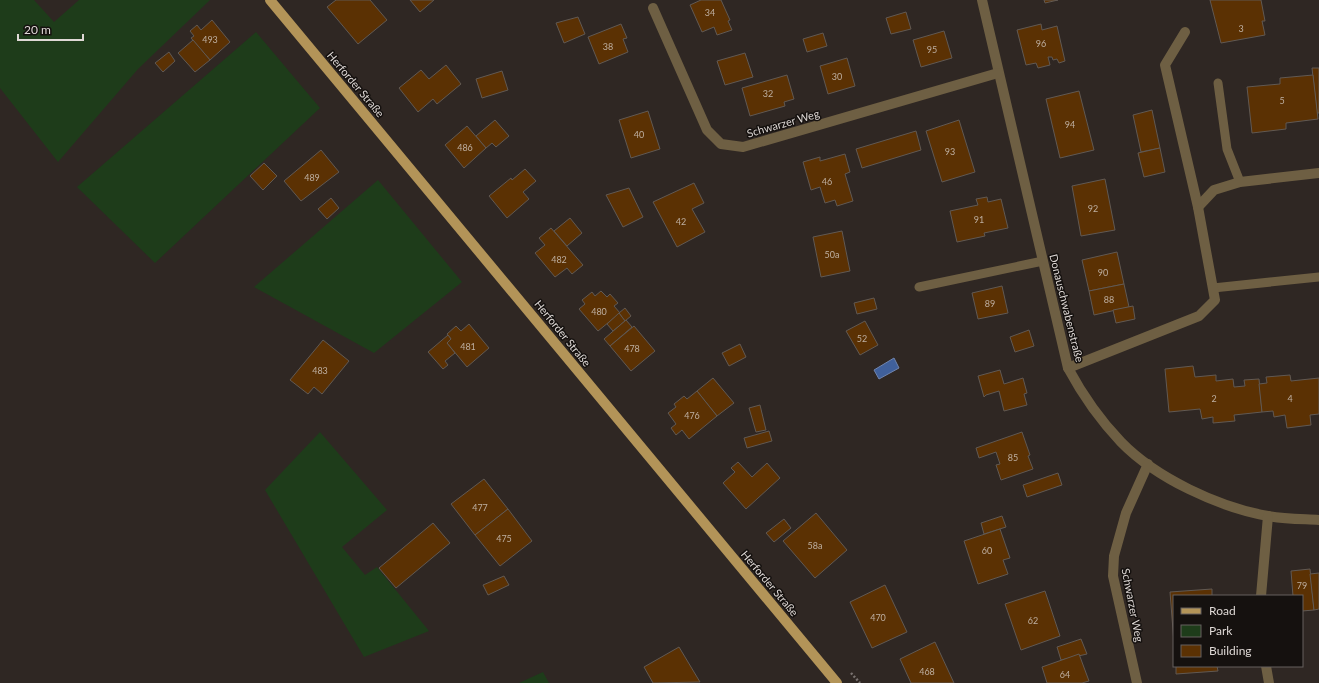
<svg xmlns="http://www.w3.org/2000/svg" width="1319" height="683" font-family="Lato,sans-serif">
	<style>
		.green { fill: #1e3c1a }
		.water { fill: #40609b; stroke: #7084ad }
		.building { fill: #5b3103; stroke: #615953 }
		.lines { fill: none; stroke-linecap: round; stroke-linejoin: round }
		.path { stroke: #7a7370; stroke-width: 2.5; stroke-dasharray: 2 2; stroke-linecap: butt }
		.service { stroke: #6e5f43; stroke-width: 9 }
		.minor { stroke: #6e5f43; stroke-width: 10 }
		.primary { stroke: #b39458; stroke-width: 10 }
		.labels { text-anchor: middle; dominant-baseline: central; stroke-width: 3; stroke-linejoin: round; paint-order: stroke }
		.number-label { font-size: 9px; fill: #beafa1 }
		.street-label { font-size: 11px; fill: #dfd9d6; stroke: #15110f }
	</style>
	<rect width="100%" height="100%" fill="#2f2723"/>
	<g class="green">
		<path d="M0,0H34L54,22L79,0H210L138,69L58,162L0,88Z"/>
		<path d="M256,32L320,108L155,263L77,187Z"/>
		<path d="M378,180L462,282L374,353L254,287Z"/>
		<path d="M320,432L387,510L342,547L365,575L377,567L429,631L364,657L265,490Z"/>
		<path d="M543,672L549,683H519Z"/>
	</g>
	<path class="water" d="M894,358L899,368L879,379L874,370Z"/>
	<g class="building">
		<path d="M336,0H370L387,20L358,44L327,7Z"/>
		<path d="M410,0H434L420,12Z"/>
		<path d="M701,0H721L730,20L728,21L732,30L717,35L714,27L702,32L690,5Z"/>
		<path d="M1044,0H1058L1045,3Z"/>
		<path d="M1210,0H1261L1265,21H1262L1265,35L1221,43Z"/>
		<path d="M906,12L911,29L891,34L886,18Z"/>
		<path d="M578,17L585,34L564,43L556,23Z"/>
		<path d="M212,20L230,42L210,60L191,38L194,36L190,31L197,25L201,30Z"/>
		<path d="M621,24L627,38L623,39L628,52L599,64L588,37Z"/>
		<path d="M1041,24L1042,30L1057,26L1065,61L1059,63L1057,59L1053,60L1052,57H1048L1050,65L1038,68L1036,63L1026,65L1017,30Z"/>
		<path d="M944,31L952,58L921,67L913,40Z"/>
		<path d="M823,33L827,46L807,52L803,39Z"/>
		<path d="M193,40L210,60L195,72L178,53Z"/>
		<path d="M169,52L175,61L163,72L155,63Z"/>
		<path d="M745,53L753,77L725,85L717,61Z"/>
		<path d="M847,58L855,86L828,94L820,66Z"/>
		<path d="M446,65L461,84L437,104L433,99L418,112L399,88L421,70L429,79Z"/>
		<path d="M1312,68H1319V113H1317Z"/>
		<path d="M502,71L508,90L482,98L476,79Z"/>
		<path d="M787,75L794,99L784,102L785,106L750,116L742,88Z"/>
		<path d="M1313,75L1318,119L1286,123V129L1252,133L1247,87L1280,84V78Z"/>
		<path d="M1079,91L1094,150L1060,158L1046,99Z"/>
		<path d="M1152,110L1160,148L1141,152L1133,115Z"/>
		<path d="M648,111L660,149L631,158L619,120Z"/>
		<path d="M495,120L509,136L496,147L492,143L486,148L476,136Z"/>
		<path d="M959,120L975,172L942,182L926,131Z"/>
		<path d="M467,126L486,148L464,168L445,145Z"/>
		<path d="M916,131L921,150L862,168L856,149Z"/>
		<path d="M1160,148L1165,172L1144,177L1138,153Z"/>
		<path d="M321,150L339,172L301,201L284,181Z"/>
		<path d="M845,154L850,172L845,174L853,201L837,206L835,200L825,203L820,187L811,190L803,162L820,157V161Z"/>
		<path d="M264,163L277,176L263,190L250,176Z"/>
		<path d="M525,169L536,181L523,192L529,199L507,218L489,196L511,178L512,180Z"/>
		<path d="M1105,179L1115,230L1081,236L1072,186Z"/>
		<path d="M694,183L704,203L692,209L705,232L677,247L653,202Z"/>
		<path d="M629,188L643,217L623,227L606,195Z"/>
		<path d="M987,197L988,202L1001,199L1008,228L984,233L985,236L957,242L950,211L978,205L976,199Z"/>
		<path d="M331,198L339,208L327,219L318,209Z"/>
		<path d="M570,218L582,233L567,246L554,231Z"/>
		<path d="M551,228L583,265L572,274L567,268L555,277L535,253L545,245L539,238Z"/>
		<path d="M842,231L850,271L821,277L813,237Z"/>
		<path d="M1117,252L1124,284L1089,291L1082,260Z"/>
		<path d="M1124,284L1129,307L1094,315L1089,291Z"/>
		<path d="M1002,286L1008,313L978,319L972,293Z"/>
		<path d="M601,291L607,297L610,294L618,303L614,306L620,313L598,331L579,309L585,304L582,300L592,292L595,296Z"/>
		<path d="M874,298L877,309L857,314L854,303Z"/>
		<path d="M1133,306L1135,319L1116,323L1113,310Z"/>
		<path d="M625,308L631,316L625,321L619,313Z"/>
		<path d="M619,313L625,321L613,331L607,324Z"/>
		<path d="M626,320L632,327L610,346L604,339Z"/>
		<path d="M865,321L878,345L860,355L846,331Z"/>
		<path d="M469,324L489,348L467,367L447,343L451,339L447,334L456,326L461,331Z"/>
		<path d="M634,326L655,351L631,371L610,346Z"/>
		<path d="M1029,330L1034,346L1015,352L1010,337Z"/>
		<path d="M448,335L451,339L447,343L455,353L445,361L448,365L443,369L428,352Z"/>
		<path d="M323,340L349,361L322,394L314,387L308,394L290,380Z"/>
		<path d="M740,344L746,357L729,366L722,353Z"/>
		<path d="M1193,366L1195,377L1216,375V381L1233,379L1234,387L1245,386L1244,380L1259,379L1262,412L1234,415L1235,421L1213,423V417L1202,419L1200,409L1169,412L1165,369Z"/>
		<path d="M1000,370L1004,384L1023,378L1027,393L1024,394L1027,405L1004,411L999,391L986,395L984,397L978,376Z"/>
		<path d="M1290,375L1291,381L1319,378V414L1310,415L1311,425L1287,428L1285,415L1274,417L1273,411L1262,412L1259,384L1267,383L1266,377Z"/>
		<path d="M713,378L734,403L717,416L697,391Z"/>
		<path d="M697,391L717,416L689,439L682,430L676,435L671,428L676,424L668,413L676,407L674,404L684,396L687,399Z"/>
		<path d="M760,405L766,430L756,432L749,408Z"/>
		<path d="M769,431L772,441L747,448L744,438Z"/>
		<path d="M1022,432L1030,455L1028,456L1033,469L1001,480L996,465L1000,464L996,452L979,458L976,448Z"/>
		<path d="M738,462L752,477L767,463L780,478L746,509L723,483L735,472L731,468Z"/>
		<path d="M1058,473L1062,485L1027,497L1023,485Z"/>
		<path d="M484,479L508,509L475,535L451,504Z"/>
		<path d="M508,509L532,541L500,566L475,535Z"/>
		<path d="M816,513L847,550L815,578L783,541Z"/>
		<path d="M1002,516L1006,527L984,534L981,523Z"/>
		<path d="M784,519L791,528L774,542L766,533Z"/>
		<path d="M433,523L450,543L396,588L379,568Z"/>
		<path d="M1000,529L1010,558L1003,560L1008,574L978,584L964,541Z"/>
		<path d="M1310,569L1314,610L1302,611V596H1293L1291,571Z"/>
		<path d="M1319,573V609L1314,610L1310,574Z"/>
		<path d="M504,576L509,585L488,595L483,585Z"/>
		<path d="M885,585L907,632L872,648L850,602Z"/>
		<path d="M1212,589V596H1174V643L1170,592Z"/>
		<path d="M1045,591L1060,636L1021,650L1005,604Z"/>
		<path d="M1081,639L1087,654L1061,660L1057,647Z"/>
		<path d="M935,642L954,683H911L900,659Z"/>
		<path d="M679,647L700,682L653,683L644,667Z"/>
		<path d="M1079,654L1089,681L1082,683H1047L1042,667Z"/>
		<path d="M1176,666H1217L1218,671L1176,674Z"/>
	</g>
	<g class="lines">
		<path class="path" d="M851,673L860,683"/>
		<g class="service">
			<path d="M1218,83L1227,149L1240,182"/>
			<path d="M919,287L1043,261"/>
			<path d="M1213,288L1319,277"/>
		</g>
		<g class="minor">
			<path d="M982,0L1068,368C1082,394 1100,420 1121,442C1156,478 1218,507 1268,516C1284,519 1302,519 1319,520"/>
			<path d="M653,8L707,130L721,144L743,147L998,73"/>
			<path d="M1198,207L1214,190L1240,182L1319,173"/>
			<path d="M1068,368L1199,316L1215,300L1198,207L1165,65L1185,32"/>
			<path d="M1261,596L1268,516"/>
			<path d="M1266,666L1269,683"/>
			<path d="M1137,683L1113,576L1114,556L1126,513L1148,464"/>
		</g>
		<path class="primary" d="M270,0L837,683"/>
	</g>
	<g class="labels">
		<g class="number-label">
			<text x="710" y="12">34</text>
			<text x="1241" y="28">3</text>
			<text x="210" y="39">493</text>
			<text x="1041" y="43">96</text>
			<text x="608" y="46">38</text>
			<text x="932" y="49">95</text>
			<text x="837" y="76">30</text>
			<text x="768" y="93">32</text>
			<text x="1282" y="100">5</text>
			<text x="1070" y="124">94</text>
			<text x="639" y="134">40</text>
			<text x="465" y="147">486</text>
			<text x="950" y="151">93</text>
			<text x="312" y="177">489</text>
			<text x="827" y="181">46</text>
			<text x="1093" y="208">92</text>
			<text x="979" y="219">91</text>
			<text x="681" y="221">42</text>
			<text x="832" y="254">50a</text>
			<text x="559" y="259">482</text>
			<text x="1103" y="272">90</text>
			<text x="1109" y="299">88</text>
			<text x="990" y="303">89</text>
			<text x="599" y="311">480</text>
			<text x="862" y="338">52</text>
			<text x="468" y="346">481</text>
			<text x="632" y="348">478</text>
			<text x="320" y="370">483</text>
			<text x="1214" y="398">2</text>
			<text x="1290" y="398">4</text>
			<text x="692" y="415">476</text>
			<text x="1013" y="457">85</text>
			<text x="480" y="507">477</text>
			<text x="504" y="538">475</text>
			<text x="815" y="545">58a</text>
			<text x="987" y="550">60</text>
			<text x="1302" y="585">79</text>
			<text x="878" y="617">470</text>
			<text x="1033" y="620">62</text>
			<text x="927" y="671">468</text>
			<text x="1065" y="674">64</text>
		</g>
		<g class="street-label">
			<text transform="translate(356 84) rotate(50)">Herforder Straße</text>
			<text transform="translate(783 123) rotate(-16)">Schwarzer Weg</text>
			<text transform="translate(1067 308) rotate(76)">Donauschwabenstraße</text>
			<text transform="translate(563 333) rotate(51)">Herforder Straße</text>
			<text transform="translate(770 583) rotate(50)">Herforder Straße</text>
			<text transform="translate(1133 605) rotate(79)">Schwarzer Weg</text>
		</g>
	</g>
	<rect x="1173" y="595" width="130" height="72" fill="#15110f" stroke="#66615f"/>
	<rect x="1181" y="608" width="20" height="6" fill="#b39458" stroke="#66615f"/>
	<text x="1209" y="615" font-size="12" fill="#dfd9d6">Road</text>
	<rect x="1181" y="625" width="20" height="12" fill="#1e3c1a" stroke="#66615f"/>
	<text x="1209" y="635" font-size="12" fill="#dfd9d6">Park</text>
	<rect x="1181" y="645" width="20" height="12" fill="#5b3103" stroke="#66615f"/>
	<text x="1209" y="655" font-size="12" fill="#dfd9d6">Building</text>
	<path d="M18 34v6h65v-6" fill="none" stroke="#dfd9d6" stroke-width="2"/>
	<text x="24" y="34" font-size="12" fill="#dfd9d6" stroke="#15110f" stroke-width="3" paint-order="stroke">20 m</text>
</svg>
